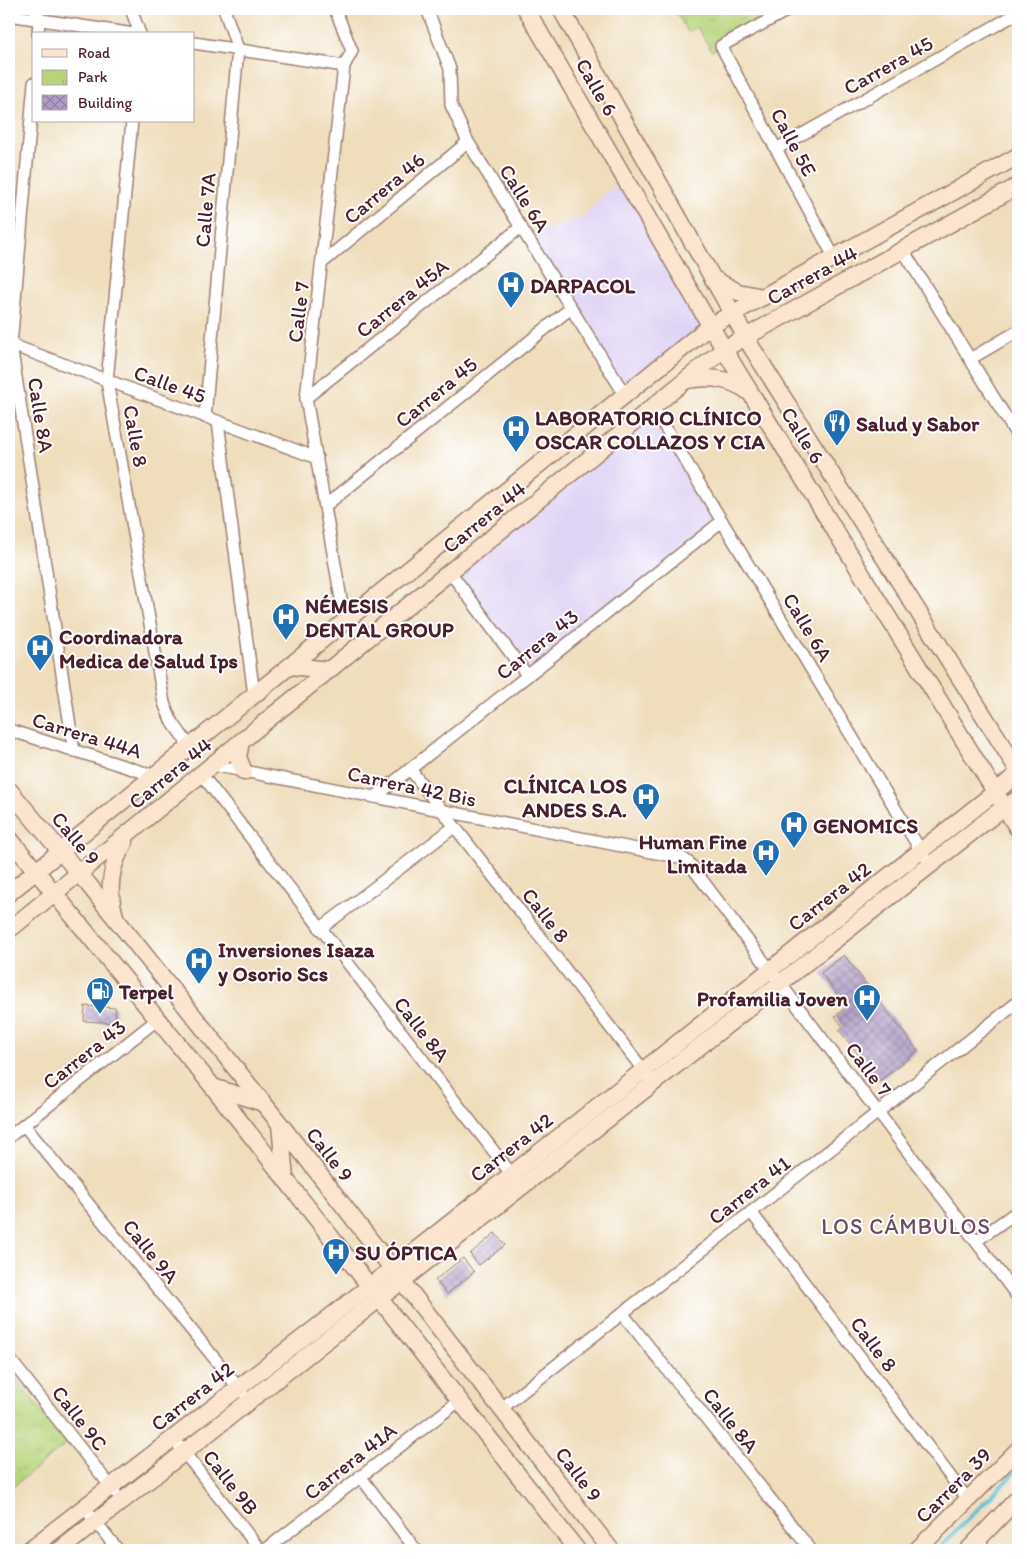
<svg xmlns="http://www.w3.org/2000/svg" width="1027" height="1559" font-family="Itim,sans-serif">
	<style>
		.built { fill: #e0d4f4 }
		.park { fill: url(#park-tufts); stroke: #807a52 }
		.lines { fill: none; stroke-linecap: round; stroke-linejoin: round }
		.stream { stroke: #57bbd5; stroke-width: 4 }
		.building { fill: url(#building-cross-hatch) }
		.street-casing { stroke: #9c7e73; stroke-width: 14 }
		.secondary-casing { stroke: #9c7e73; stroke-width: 19 }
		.street { stroke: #fff; stroke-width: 11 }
		.secondary { stroke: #fce5cf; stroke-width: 16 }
		.labels { text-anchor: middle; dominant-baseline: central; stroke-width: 4; stroke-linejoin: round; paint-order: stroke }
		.street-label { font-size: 21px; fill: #4a1f2b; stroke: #fff }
		.poi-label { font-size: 21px; font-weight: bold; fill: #4a1f2b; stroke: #fff; text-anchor: start }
		.neighbourhood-label { font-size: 22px; letter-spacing: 1px; fill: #6d4b61; stroke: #fff }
	</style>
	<defs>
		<pattern id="park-tufts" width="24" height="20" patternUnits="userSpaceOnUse" patternTransform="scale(1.25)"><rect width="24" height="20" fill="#b7d47a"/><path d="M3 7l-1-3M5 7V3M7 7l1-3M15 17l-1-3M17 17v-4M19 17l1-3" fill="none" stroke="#9fb66a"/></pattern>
		<pattern id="building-cross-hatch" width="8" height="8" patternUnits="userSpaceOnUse" patternTransform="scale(1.25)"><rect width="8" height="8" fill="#af9cc6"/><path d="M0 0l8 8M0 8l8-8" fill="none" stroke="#907fa1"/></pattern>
	</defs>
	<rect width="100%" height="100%" fill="#fff"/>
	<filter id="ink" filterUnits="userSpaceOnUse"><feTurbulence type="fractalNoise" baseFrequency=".02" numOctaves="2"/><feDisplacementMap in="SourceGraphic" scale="10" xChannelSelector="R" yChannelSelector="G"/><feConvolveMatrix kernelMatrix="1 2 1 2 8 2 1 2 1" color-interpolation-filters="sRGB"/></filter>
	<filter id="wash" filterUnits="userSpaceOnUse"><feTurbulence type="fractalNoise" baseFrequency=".0096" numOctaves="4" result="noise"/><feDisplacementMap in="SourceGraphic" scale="20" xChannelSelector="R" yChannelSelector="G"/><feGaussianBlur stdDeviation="1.12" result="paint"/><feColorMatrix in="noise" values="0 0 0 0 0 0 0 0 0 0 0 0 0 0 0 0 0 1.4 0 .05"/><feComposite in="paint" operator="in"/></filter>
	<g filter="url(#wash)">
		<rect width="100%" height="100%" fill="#efddbb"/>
		<g class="built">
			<path d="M625,177L710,326L625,395L527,236L581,218L604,195Z"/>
			<path d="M653,407L722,521L527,675L450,572Z"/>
		</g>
		<g class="park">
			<path d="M674,9H790L712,51L697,27L688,32Z"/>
			<path d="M9,1370L67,1443L9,1490Z"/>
		</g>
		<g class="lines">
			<path class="stream" d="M937,1550L1018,1469"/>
		</g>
		<g id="blocks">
			<g class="building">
				<path d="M844,955L918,1051L879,1081L839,1030L843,1027L835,1016L847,1007L821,973Z"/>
				<path d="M85,1006L116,1008L115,1023L84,1021Z"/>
				<path d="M495,1233L505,1245L479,1265L470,1254Z"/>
				<path d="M463,1258L474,1272L447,1294L435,1280Z"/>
			</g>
		</g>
	</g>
	<g filter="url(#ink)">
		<use href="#blocks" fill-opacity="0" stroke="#9c7e73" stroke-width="1"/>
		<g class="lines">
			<defs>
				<g id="street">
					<path d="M35,9L39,19L38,34"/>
					<path d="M131,9L140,34"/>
					<path d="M335,9L352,51L344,66L306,398L345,622"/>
					<path d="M427,9L450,69L451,105L468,142L625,395"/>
					<path d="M790,9L721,46L834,257"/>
					<path d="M9,15L134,34"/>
					<path d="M194,43L344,66"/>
					<path d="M34,83L11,345L74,751"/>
					<path d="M132,121L107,381L164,703L171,720L190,747"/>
					<path d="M776,149L1018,13"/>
					<path d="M903,250L1018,437"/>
					<path d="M323,262L468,142"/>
					<path d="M9,344L317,458"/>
					<path d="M970,359L1018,331"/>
					<path d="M306,398L521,227"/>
					<path d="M653,407L924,856"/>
					<path d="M205,417L238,49L224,9"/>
					<path d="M218,422L254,695"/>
					<path d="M325,506L571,308"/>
					<path d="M450,572L527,675"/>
					<path d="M9,730L155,776"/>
					<path d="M213,765L682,858L689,863L1018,1297"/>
					<path d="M410,769L648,1076"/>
					<path d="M202,775L516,1180"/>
					<path d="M375,797L722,521"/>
					<path d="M320,929L454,827"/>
					<path d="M24,1125L242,1392"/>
					<path d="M9,1137L158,1019"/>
					<path d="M751,1212L968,1500"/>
					<path d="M976,1241L1018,1211"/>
					<path d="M622,1313L811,1550"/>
					<path d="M9,1358L115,1492"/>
					<path d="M502,1408L1018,1002"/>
					<path d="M173,1438L260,1550"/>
					<path d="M360,1476L416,1550"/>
					<path d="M84,1507L118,1550"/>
					<path d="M978,1539L985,1550"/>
					<path d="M265,1550L459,1401"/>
				</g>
				<g id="secondary">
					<path d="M526,9L731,361L1018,829"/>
					<path d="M561,9L752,348L1018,770"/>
					<path d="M712,278L738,292L763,297"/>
					<path d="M687,380C710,376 730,378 749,392"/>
					<path d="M290,666L330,670"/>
					<path d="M241,742L238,757L244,772"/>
					<path d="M9,790L88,884L280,1124L611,1550"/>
					<path d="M9,838L213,1087L577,1550"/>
					<path d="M9,893L710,326L1018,156"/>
					<path d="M115,916C107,889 110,866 125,842"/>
					<path d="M9,930L724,349L1018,186"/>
					<path d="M213,1087L263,1103"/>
					<path d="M280,1124L285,1179"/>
					<path d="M29,1550L392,1269L1018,774"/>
					<path d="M60,1550L995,814L1018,799"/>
					<path d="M917,1550L1018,1450"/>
					<path d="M968,1550L1018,1498"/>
				</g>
			</defs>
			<use href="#street" class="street-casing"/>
			<use href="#secondary" class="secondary-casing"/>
			<use href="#street" class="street"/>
			<use href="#secondary" class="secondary"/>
		</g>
	</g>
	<defs>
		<symbol id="hospital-pin" viewBox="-11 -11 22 30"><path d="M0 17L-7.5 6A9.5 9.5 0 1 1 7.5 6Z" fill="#1f6fb2" stroke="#fff"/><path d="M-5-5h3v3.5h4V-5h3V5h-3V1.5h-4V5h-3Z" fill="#fff"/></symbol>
		<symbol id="restaurant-pin" viewBox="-11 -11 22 30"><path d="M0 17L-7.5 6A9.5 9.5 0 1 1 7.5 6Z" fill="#1f6fb2" stroke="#fff"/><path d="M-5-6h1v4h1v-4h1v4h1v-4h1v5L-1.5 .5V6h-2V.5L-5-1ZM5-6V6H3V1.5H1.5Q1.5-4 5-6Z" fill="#fff"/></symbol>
		<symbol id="fuel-pin" viewBox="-11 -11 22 30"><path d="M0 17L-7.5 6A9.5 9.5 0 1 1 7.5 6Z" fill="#1f6fb2" stroke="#fff"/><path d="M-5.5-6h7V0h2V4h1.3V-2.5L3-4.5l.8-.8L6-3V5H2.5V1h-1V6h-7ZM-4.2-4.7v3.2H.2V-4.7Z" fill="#fff"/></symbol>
	</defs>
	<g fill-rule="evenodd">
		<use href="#hospital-pin" x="495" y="269" width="32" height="43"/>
		<use href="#restaurant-pin" x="821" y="407" width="32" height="43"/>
		<use href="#hospital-pin" x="500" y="413" width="32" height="43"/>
		<use href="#hospital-pin" x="270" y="601" width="32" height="43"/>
		<use href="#hospital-pin" x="24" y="632" width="32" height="43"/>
		<use href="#hospital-pin" x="630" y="781" width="32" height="43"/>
		<use href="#hospital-pin" x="778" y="809" width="32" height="43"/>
		<use href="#hospital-pin" x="750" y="837" width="32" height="43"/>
		<use href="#hospital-pin" x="183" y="945" width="32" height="43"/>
		<use href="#fuel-pin" x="84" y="975" width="32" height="43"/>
		<use href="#hospital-pin" x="851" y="982" width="32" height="43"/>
		<use href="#hospital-pin" x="320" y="1236" width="32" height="43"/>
	</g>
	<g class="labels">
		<g class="street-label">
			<text transform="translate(888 65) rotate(-29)">Carrera 45</text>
			<text transform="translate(597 87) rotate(60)">Calle 6</text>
			<text transform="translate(794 142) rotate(62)">Calle 5E</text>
			<text transform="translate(384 188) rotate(-40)">Carrera 46</text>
			<text transform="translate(525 198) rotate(58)">Calle 6A</text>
			<text transform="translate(205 210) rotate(-85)">Calle 7A</text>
			<text transform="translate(812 275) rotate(-29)">Carrera 44</text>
			<text transform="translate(402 298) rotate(-39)">Carrera 45A</text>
			<text transform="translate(298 312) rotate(-83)">Calle 7</text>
			<text transform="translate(170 384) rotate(20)">Calle 45</text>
			<text transform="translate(436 392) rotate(-39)">Carrera 45</text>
			<text transform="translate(41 415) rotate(81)">Calle 8A</text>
			<text transform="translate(803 435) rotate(58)">Calle 6</text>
			<text transform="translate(136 436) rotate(80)">Calle 8</text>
			<text transform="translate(484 517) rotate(-39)">Carrera 44</text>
			<text transform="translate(808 627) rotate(59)">Calle 6A</text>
			<text transform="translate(537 644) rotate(-39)">Carrera 43</text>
			<text transform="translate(87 735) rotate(17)">Carrera 44A</text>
			<text transform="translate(170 773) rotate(-39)">Carrera 44</text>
			<text transform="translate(412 786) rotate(12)">Carrera 42 Bis</text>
			<text transform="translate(76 838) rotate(50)">Calle 9</text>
			<text transform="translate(829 896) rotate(-38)">Carrera 42</text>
			<text transform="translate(546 915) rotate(52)">Calle 8</text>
			<text transform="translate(422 1029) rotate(52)">Calle 8A</text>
			<text transform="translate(84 1054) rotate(-38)">Carrera 43</text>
			<text transform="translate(869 1069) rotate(53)">Calle 7</text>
			<text transform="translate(511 1147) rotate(-38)">Carrera 42</text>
			<text transform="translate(330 1154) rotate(52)">Calle 9</text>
			<text transform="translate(749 1190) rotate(-38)">Carrera 41</text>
			<text transform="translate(151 1251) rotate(51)">Calle 9A</text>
			<text transform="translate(874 1344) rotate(53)">Calle 8</text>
			<text transform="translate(192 1396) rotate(-38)">Carrera 42</text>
			<text transform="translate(80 1418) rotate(52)">Calle 9C</text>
			<text transform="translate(731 1420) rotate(52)">Calle 8A</text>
			<text transform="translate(350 1461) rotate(-38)">Carrera 41A</text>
			<text transform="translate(579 1474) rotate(53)">Calle 9</text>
			<text transform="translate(231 1482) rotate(52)">Calle 9B</text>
			<text transform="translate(953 1485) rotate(-45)">Carrera 39</text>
		</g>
		<g class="poi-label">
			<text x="530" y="285">DARPACOL</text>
			<text x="535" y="417">LABORATORIO CLÍNICO<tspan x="535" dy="24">OSCAR COLLAZOS Y CIA</tspan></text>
			<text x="856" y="423">Salud y Sabor</text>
			<text x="305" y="605">NÉMESIS<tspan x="305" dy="24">DENTAL GROUP</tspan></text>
			<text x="59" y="636">Coordinadora<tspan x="59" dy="24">Medica de Salud Ips</tspan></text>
			<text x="627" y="785" text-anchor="end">CLÍNICA LOS<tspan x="627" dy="24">ANDES S.A.</tspan></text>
			<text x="813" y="825">GENOMICS</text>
			<text x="747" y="841" text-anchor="end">Human Fine<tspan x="747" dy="24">Limitada</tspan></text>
			<text x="218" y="949">Inversiones Isaza<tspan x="218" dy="24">y Osorio Scs</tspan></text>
			<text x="119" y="991">Terpel</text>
			<text x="848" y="998" text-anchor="end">Profamilia Joven</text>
			<text x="355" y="1252">SU ÓPTICA</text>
		</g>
		<g class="neighbourhood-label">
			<text x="906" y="1226">LOS CÁMBULOS</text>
		</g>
	</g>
	<rect width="1027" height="1559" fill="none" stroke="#fff" stroke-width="30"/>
	<rect x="32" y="32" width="162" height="90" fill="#ffffff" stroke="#b7a5aa"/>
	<rect x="42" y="49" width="25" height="8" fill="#fce5cf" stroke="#b7a5aa"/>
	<text x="78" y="58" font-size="15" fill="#4a1f2b">Road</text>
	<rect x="42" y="70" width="25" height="15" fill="url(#park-tufts)" stroke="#b7a5aa"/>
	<text x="78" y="82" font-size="15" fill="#4a1f2b">Park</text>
	<rect x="42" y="95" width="25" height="15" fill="url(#building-cross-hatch)" stroke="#b7a5aa"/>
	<text x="78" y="108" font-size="15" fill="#4a1f2b">Building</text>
</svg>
